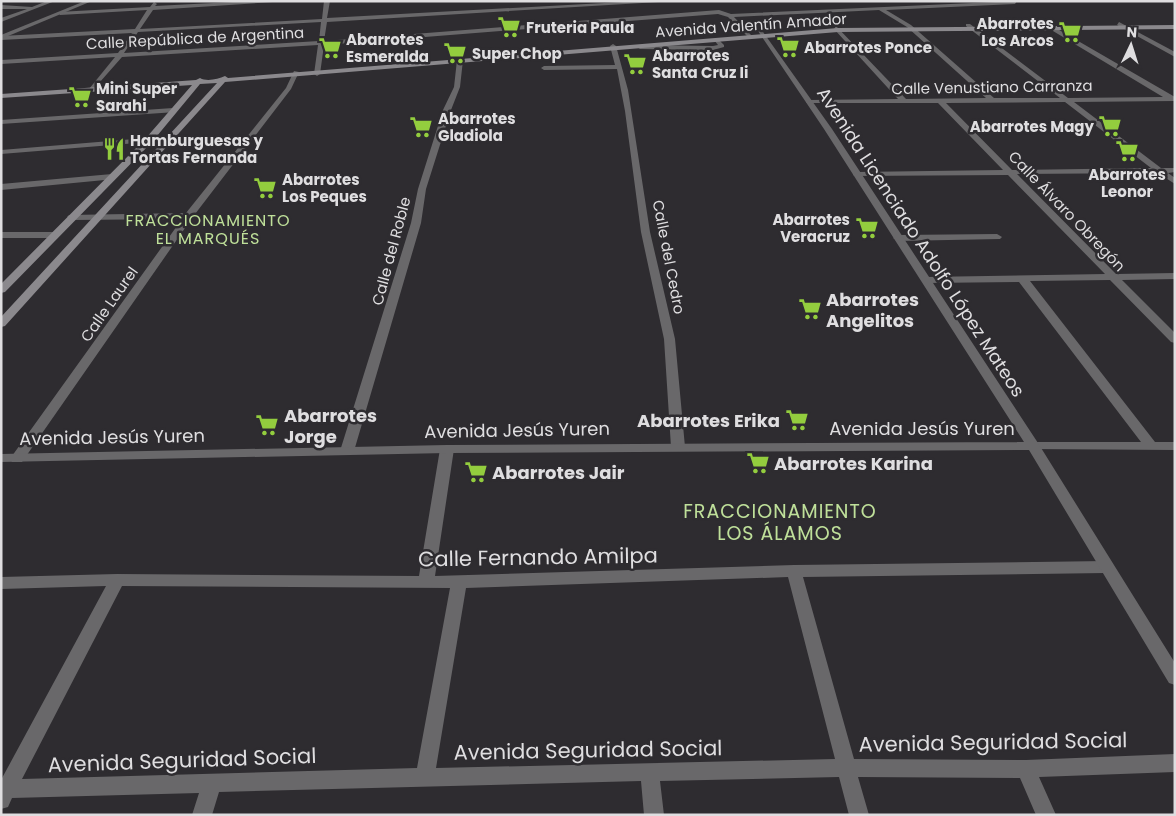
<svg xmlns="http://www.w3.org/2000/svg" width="1176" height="816" font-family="Poppins,sans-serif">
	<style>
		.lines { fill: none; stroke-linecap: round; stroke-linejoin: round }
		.minor { fill: #69686a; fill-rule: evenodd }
		.tertiary { fill: #69686a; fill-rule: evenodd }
		.secondary { fill: #8b898d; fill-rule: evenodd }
		.labels { text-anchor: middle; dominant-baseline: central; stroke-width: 5; stroke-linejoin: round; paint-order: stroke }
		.far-poi-label { font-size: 15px; font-weight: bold; fill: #dfdee0; stroke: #2e2c30; text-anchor: start }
		.far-street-label { font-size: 15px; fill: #dfdee0; stroke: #2e2c30 }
		.far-neighbourhood-label { font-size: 16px; letter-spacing: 1px; fill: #bfe09a; stroke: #2e2c30 }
		.street-label { font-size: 18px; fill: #dfdee0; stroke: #2e2c30 }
		.poi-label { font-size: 18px; font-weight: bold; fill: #dfdee0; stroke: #2e2c30; text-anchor: start }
		.neighbourhood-label { font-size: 19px; letter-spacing: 1px; fill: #bfe09a; stroke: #2e2c30 }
		.near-street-label { font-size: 21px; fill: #dfdee0; stroke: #2e2c30 }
	</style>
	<rect width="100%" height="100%" fill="#2e2c30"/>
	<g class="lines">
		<g class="minor">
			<path d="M47,1H55L1,22V18L27,9H1V5L32,7Z"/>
			<path d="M252,1H288L153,10L140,29L322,19L324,1H330L327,18L641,1H676L327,22L324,41L719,10L731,14L1017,1L1015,4L886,10L911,25L994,98H1060L966,26V24H970L1068,98L1163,97L1043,25V23H1047L1175,97V101L1074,102L1161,168H1175V172L1168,173L1175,178V184L1158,173L1017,174L1116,274L1175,273V279L1122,280L1175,333V343L1171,342L1110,280L1030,281L1155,442H1175V450L1028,449L1026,446L1033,442H1141L1019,282L926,283L921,280L926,277L1105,274L1008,175L854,176L853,174L857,172L1003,170L938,103H807L806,102L809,100L898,99L834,29L836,26L906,99L986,98L907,27L879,10L734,17L751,35L749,38L728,17L718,14L324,45L320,74L317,76L314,74L318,45L122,57L92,91L89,89L115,57L1,64V60L118,53L132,33L1,40V36L135,29L147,10L60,15L58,12L150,7L154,2L157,4L155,6ZM321,22L319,41L124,53L138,32ZM1065,102L1151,168L1012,170L946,103Z"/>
			<path d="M1119,22L1175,52V57L1117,25Z"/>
			<path d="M717,38L724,45V47L713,50L640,49L637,47L640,45L713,46L718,45L714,40Z"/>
			<path d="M613,44L616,46L628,90L650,232L675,339L685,447L678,451L671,447L664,339L641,232L625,111L617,69L544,70L541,68L544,66L615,65L610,46Z"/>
			<path d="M460,58L463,60L460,87L451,110L426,189L421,223L354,451L347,455L342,454L340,451L411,223L418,189L443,110L454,87L457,60Z"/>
			<path d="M294,71L299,72L291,89L192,218L22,462H12L10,459L12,456L182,219L72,220L67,217L69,215L186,213L286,88Z"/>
			<path d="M173,108L177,110L176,112L1,124V120Z"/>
			<path d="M171,136L175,138L174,140L1,154V150Z"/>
			<path d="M112,174L115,175V179L1,190V184Z"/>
			<path d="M1,232H55L60,235L55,238H1Z"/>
			<path d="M997,234L1002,237L1000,239L898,241L893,238L898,235Z"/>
			<path d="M447,445L454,449L435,576L794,565L1106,561L1111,563L1114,567L1111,571L1106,573L803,577L854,759L1026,760L1175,754V772L1039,777L1056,815H1036L1020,778L858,777L869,815H849L839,777L660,781L664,815H644L641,781L219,792L212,815H192L199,793L12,798L8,807L1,809V780L106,586L1,589V577L117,574L419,576L440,449ZM788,577L835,759L436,768L466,588ZM122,586L450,588L417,768L22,779Z"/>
		</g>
		<g class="tertiary">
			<path d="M85,1H92L1,39V35Z"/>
			<path d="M761,29L832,129L1038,443L1175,663V685L1169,683L1029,450L447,453L1,462V454L447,445L1024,442L824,129L758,31Z"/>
		</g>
		<path class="secondary" d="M1175,25V29L838,32L225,82L5,326L1,327V317L217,83L200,84L152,142L5,292L1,293V284L146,138L192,85L1,98V94L196,80L200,78C207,82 218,79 225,76L228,78L838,28Z"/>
	</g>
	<defs>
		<symbol id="supermarket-bare" viewBox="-9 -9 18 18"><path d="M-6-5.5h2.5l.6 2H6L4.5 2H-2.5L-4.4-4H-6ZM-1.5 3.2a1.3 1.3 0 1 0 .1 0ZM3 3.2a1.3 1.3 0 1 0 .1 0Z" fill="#93cd3e" stroke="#2e2c30" stroke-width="2.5" paint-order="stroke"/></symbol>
		<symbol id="restaurant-bare" viewBox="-9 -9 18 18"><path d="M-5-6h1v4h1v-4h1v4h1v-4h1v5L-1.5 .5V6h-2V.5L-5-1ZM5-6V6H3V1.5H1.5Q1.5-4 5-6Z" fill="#93cd3e" stroke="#2e2c30" stroke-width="2.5" paint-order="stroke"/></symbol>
	</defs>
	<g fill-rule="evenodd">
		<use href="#supermarket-bare" x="493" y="11" width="32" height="32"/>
		<use href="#supermarket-bare" x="1054" y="16" width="32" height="32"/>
		<use href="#supermarket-bare" x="772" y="31" width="32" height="32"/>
		<use href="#supermarket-bare" x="314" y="32" width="32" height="32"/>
		<use href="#supermarket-bare" x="439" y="37" width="32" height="32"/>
		<use href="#supermarket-bare" x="619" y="48" width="32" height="32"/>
		<use href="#supermarket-bare" x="64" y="81" width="32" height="32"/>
		<use href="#supermarket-bare" x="1094" y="110" width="32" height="32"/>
		<use href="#supermarket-bare" x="405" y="111" width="32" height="32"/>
		<use href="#restaurant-bare" x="98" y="133" width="32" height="32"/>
		<use href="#supermarket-bare" x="1111" y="135" width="32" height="32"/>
		<use href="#supermarket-bare" x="249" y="172" width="32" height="32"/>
		<use href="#supermarket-bare" x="851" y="212" width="32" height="32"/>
		<use href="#supermarket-bare" x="794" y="293" width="32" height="32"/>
		<use href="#supermarket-bare" x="781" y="404" width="32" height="32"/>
		<use href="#supermarket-bare" x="251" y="409" width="32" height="32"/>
		<use href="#supermarket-bare" x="742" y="447" width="32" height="32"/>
		<use href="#supermarket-bare" x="460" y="456" width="32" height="32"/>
	</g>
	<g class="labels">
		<g class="far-poi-label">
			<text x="1054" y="23" text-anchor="end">Abarrotes<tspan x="1054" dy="17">Los Arcos</tspan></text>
			<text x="526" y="27">Fruteria Paula</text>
			<text x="346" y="39">Abarrotes<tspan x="346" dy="17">Esmeralda</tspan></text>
			<text x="804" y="47">Abarrotes Ponce</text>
			<text x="472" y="53">Super Chop</text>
			<text x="652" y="55">Abarrotes<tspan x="652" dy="17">Santa Cruz Ii</tspan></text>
			<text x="96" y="88">Mini Super<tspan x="96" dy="17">Sarahi</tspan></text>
			<text x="438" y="118">Abarrotes<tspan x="438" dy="17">Gladiola</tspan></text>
			<text x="1094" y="126" text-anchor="end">Abarrotes Magy</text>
			<text x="130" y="140">Hamburguesas y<tspan x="130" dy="17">Tortas Fernanda</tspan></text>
			<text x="1127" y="174" text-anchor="middle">Abarrotes<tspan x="1127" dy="17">Leonor</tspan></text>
			<text x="282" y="179">Abarrotes<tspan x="282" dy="17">Los Peques</tspan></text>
			<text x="850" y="219" text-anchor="end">Abarrotes<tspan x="850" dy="17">Veracruz</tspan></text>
		</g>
		<g class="far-street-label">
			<text transform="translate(751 25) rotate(-4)">Avenida Valentín Amador</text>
			<text transform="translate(195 38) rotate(-3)">Calle República de Argentina</text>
			<text transform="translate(992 87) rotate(-1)">Calle Venustiano Carranza</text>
			<text transform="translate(1067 211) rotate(46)">Calle Álvaro Obregón</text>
			<text transform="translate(391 251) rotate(-75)">Calle del Roble</text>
			<text transform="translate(669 257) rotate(79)">Calle del Cedro</text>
			<text transform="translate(109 304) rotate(-55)">Calle Laurel</text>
		</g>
		<g class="far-neighbourhood-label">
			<text x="208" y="220">FRACCIONAMIENTO<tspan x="208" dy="18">EL MARQUÉS</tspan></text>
		</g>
		<g class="street-label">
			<text transform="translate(921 242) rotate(57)">Avenida Licenciado Adolfo López Mateos</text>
			<text x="922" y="428">Avenida Jesús Yuren</text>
			<text transform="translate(517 430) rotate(-1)">Avenida Jesús Yuren</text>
			<text transform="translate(112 437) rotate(-1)">Avenida Jesús Yuren</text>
		</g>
		<g class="poi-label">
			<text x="826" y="299">Abarrotes<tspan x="826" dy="21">Angelitos</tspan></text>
			<text x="284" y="415">Abarrotes<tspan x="284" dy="21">Jorge</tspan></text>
			<text x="780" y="420" text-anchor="end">Abarrotes Erika</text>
			<text x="774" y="463">Abarrotes Karina</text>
			<text x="492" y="472">Abarrotes Jair</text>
		</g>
		<g class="neighbourhood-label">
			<text x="780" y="511">FRACCIONAMIENTO<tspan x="780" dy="22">LOS ÁLAMOS</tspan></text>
		</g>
		<g class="near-street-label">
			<text transform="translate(538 557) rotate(-1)">Calle Fernando Amilpa</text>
			<text transform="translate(993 742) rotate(-1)">Avenida Seguridad Social</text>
			<text transform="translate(588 750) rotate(-1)">Avenida Seguridad Social</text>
			<text transform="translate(182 760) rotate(-2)">Avenida Seguridad Social</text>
		</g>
	</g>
	<rect width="1176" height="816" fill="none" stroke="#dfdee0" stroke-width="5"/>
	<g transform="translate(1131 45) rotate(4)" stroke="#2e2c30" stroke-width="4" paint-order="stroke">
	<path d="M0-4L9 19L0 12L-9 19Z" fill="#dfdee0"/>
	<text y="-8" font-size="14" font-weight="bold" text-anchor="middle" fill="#dfdee0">N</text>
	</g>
</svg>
